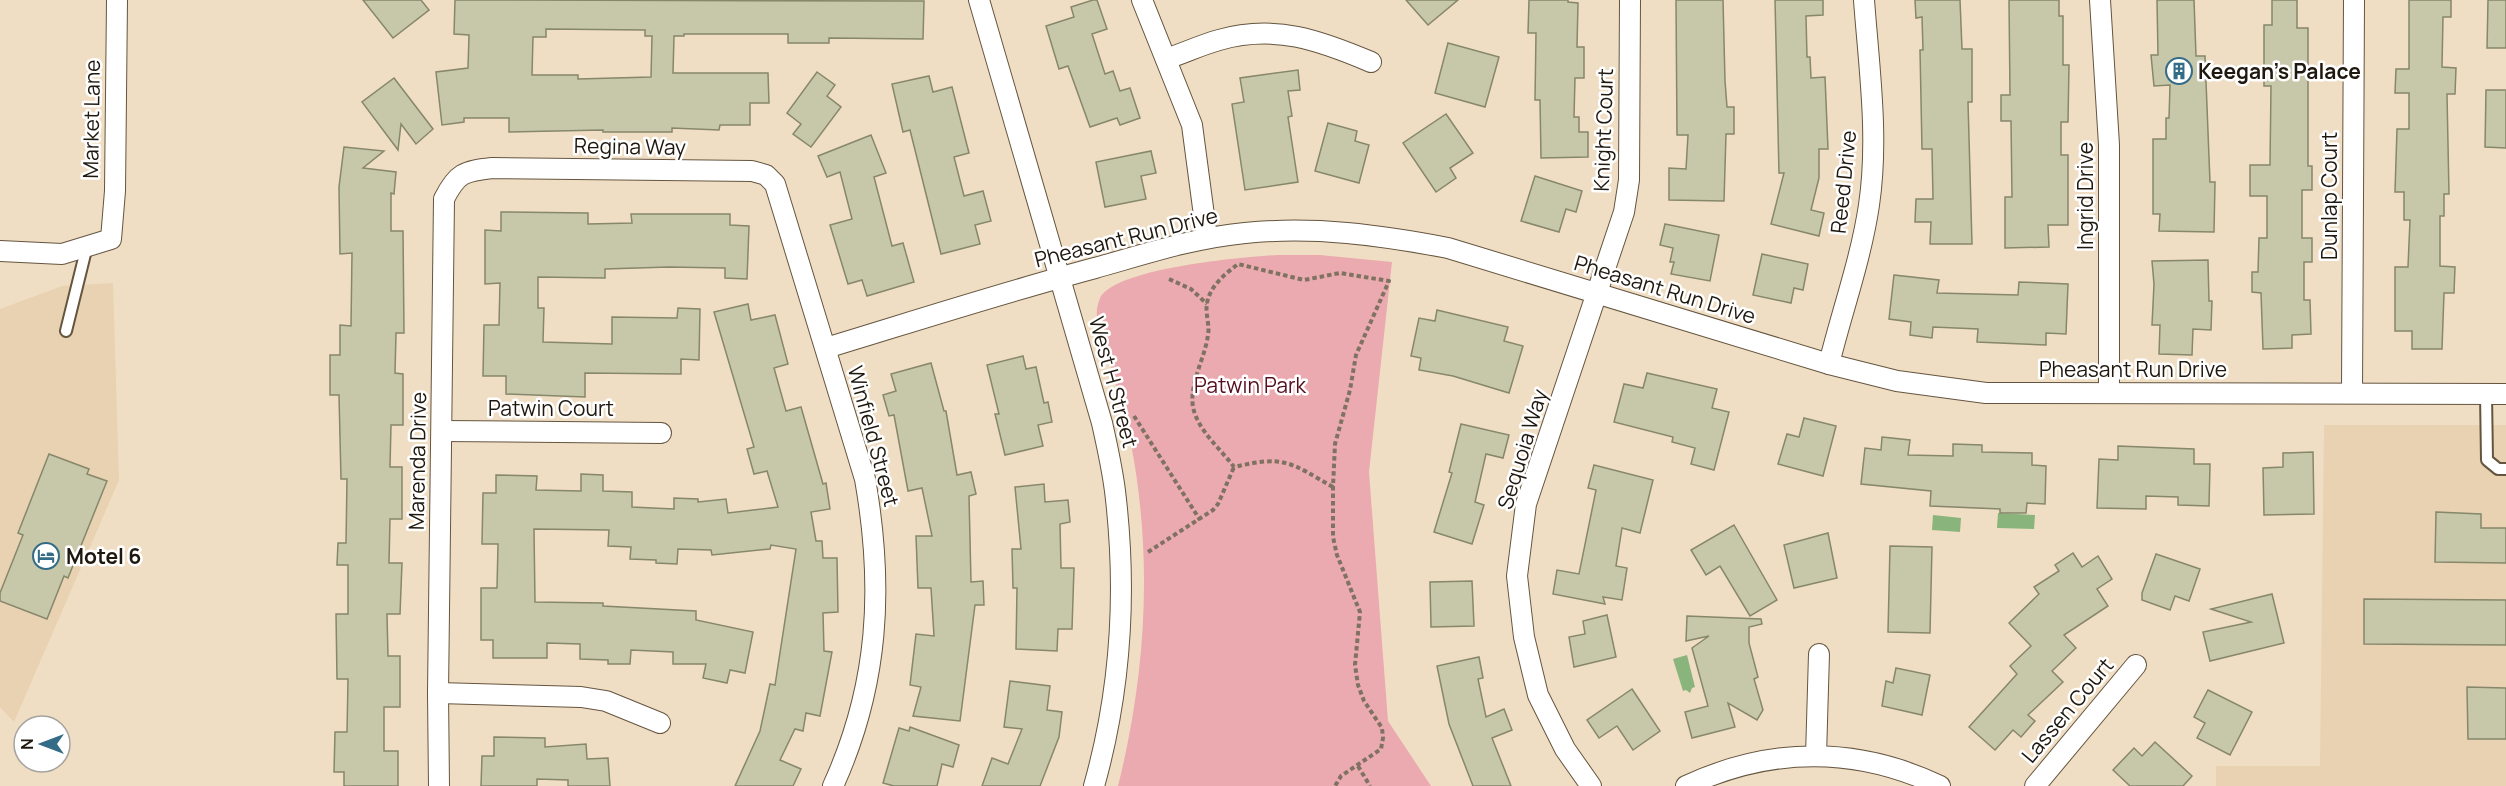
<svg xmlns="http://www.w3.org/2000/svg" width="2506" height="786" font-family="Manrope,sans-serif">
	<style>
		.built { fill: #e8d2b1 }
		.green { fill: #ebaaaf }
		.water { fill: #89b57c }
		.building { fill: #c7c7aa; stroke: #86876b; stroke-width: 1.5; fill-rule: evenodd }
		.lines { fill: none; stroke-linecap: round; stroke-linejoin: round }
		.service-casing { stroke: #65553f; stroke-width: 14 }
		.minor-casing { stroke: #65553f; stroke-width: 22 }
		.path { stroke: #7f7262; stroke-width: 4; stroke-dasharray: 4.5 3; stroke-linecap: butt }
		.service { stroke: #fff; stroke-width: 10 }
		.minor { stroke: #fff; stroke-width: 20 }
		.labels { text-anchor: middle; dominant-baseline: central; stroke-width: 5; stroke-linejoin: round; paint-order: stroke }
		.poi-label { font-size: 21px; font-weight: bold; fill: #1f180f; stroke: #fff; text-anchor: start }
		.street-label { font-size: 21px; fill: #1f180f; stroke: #fff }
		.park-label { font-size: 21px; fill: #530f1d; stroke: #fff }
	</style>
	<rect width="100%" height="100%" fill="#f0dec4"/>
	<g class="built">
		<path d="M113,283L119,480L14,722L0,707V309L62,286Z"/>
		<path d="M2324,425H2506V786H2216V766H2320Z"/>
	</g>
	<path class="green" d="M1278,255H1320L1392,262L1369,472L1388,721L1431,786H1118C1146,674 1153,558 1131,444C1125,415 1117,388 1109,360C1105,346 1098,330 1097,316C1096,310 1098,304 1100,298C1116,268 1243,257 1278,255Z"/>
	<g class="water">
		<path d="M1998,513L2035,515L2034,529L1997,528Z"/>
		<path d="M1933,515L1961,518L1960,532L1932,530Z"/>
		<path d="M1687,655L1695,687L1692,688L1690,693L1686,690L1683,691L1673,659Z"/>
	</g>
	<g class="building">
		<path d="M363,0H421L429,10L393,38Z"/>
		<path d="M455,0L924,1L923,39L829,38V43H788V34H684V36H674L673,73H768L769,103H750V125H720L719,130L672,128V132H603V130L509,132V118H464V122L442,125L436,72L468,68L469,35L454,34ZM546,29L645,30V36H652L651,77L578,79V75H532L533,37H546Z"/>
		<path d="M1093,0H1097L1107,29L1092,34L1105,74L1113,71L1120,91L1130,88L1140,118L1120,125L1117,118L1090,127L1068,66L1059,69L1046,26L1074,17L1071,7Z"/>
		<path d="M1406,0H1458L1428,25Z"/>
		<path d="M1529,0H1568V2L1578,3L1577,47H1584V78H1575L1574,117H1579V132H1588V157L1541,158L1540,100H1535L1536,33H1528Z"/>
		<path d="M1676,0H1723L1725,81L1727,107H1734V134H1726L1724,201L1669,200V168L1686,169L1688,135H1677Z"/>
		<path d="M1775,0H1823V15L1806,16L1807,57H1810L1811,78L1825,77L1828,149H1819V178L1811,210L1824,213L1819,236L1771,224L1784,173H1779Z"/>
		<path d="M1915,0H1960L1962,49H1972V102H1968L1972,244H1930L1931,222H1915L1916,199H1933L1932,149H1922L1920,50H1923L1922,17L1916,18Z"/>
		<path d="M2009,0H2059V16H2063V65H2069L2068,122H2061V155H2068V225H2048L2049,247L2005,248V197H2012L2011,121H2001V95H2010Z"/>
		<path d="M2157,0H2194L2196,56H2205L2210,182H2215L2214,232L2159,231L2160,214H2153V139H2166V118H2169L2170,85L2154,86L2151,55H2158Z"/>
		<path d="M2272,0H2297V28H2308V166H2312V190H2302V238H2312V262H2304V300H2310L2311,334L2292,335V348L2263,349L2261,293L2252,292V272H2258L2259,238H2267V196H2250V165H2270L2271,86H2264V25H2272Z"/>
		<path d="M2409,0H2451V17H2443L2442,67L2456,68L2455,94H2447L2449,194H2444V216H2440V266L2455,267L2454,293H2444L2442,349H2412V331H2395V267H2408L2410,220H2404V192H2395L2397,129H2409V93H2395L2396,69H2409Z"/>
		<path d="M2488,0H2506V48H2487Z"/>
		<path d="M1448,43L1499,57L1485,107L1435,93Z"/>
		<path d="M1298,70L1300,90L1288,91L1292,116L1288,117L1298,182L1245,190L1232,104L1244,102L1240,78Z"/>
		<path d="M817,72L835,85L827,96L841,107L811,147L793,134L801,124L787,113Z"/>
		<path d="M929,76L933,92L952,87L969,153L954,157L964,196L983,191L991,221L975,225L980,244L941,254L910,130L903,132L892,84Z"/>
		<path d="M394,78L433,129L416,144L401,124L398,150L362,102Z"/>
		<path d="M2486,90H2506V148L2485,147Z"/>
		<path d="M1446,114L1473,153L1450,168L1456,178L1436,192L1403,143Z"/>
		<path d="M1328,123L1357,131L1355,141L1369,145L1359,183L1315,171Z"/>
		<path d="M871,135L886,173L874,177L892,246L903,243L914,282L867,296L862,280L848,284L830,225L852,219L840,172L827,177L818,156Z"/>
		<path d="M344,147L384,151L363,168L396,172L394,194L391,193V231H403L404,333H396L395,373L403,374V425H391L390,467H402V519H390L389,563H402L400,614H387L388,656H400V707H384V751H398V786H344V772H334L335,732H347L348,679H337L336,614H348V565H337L338,543H346L347,479H341L339,395H330V355H340V325L351,326L352,253L340,254L339,187Z"/>
		<path d="M1151,151L1156,173L1141,176L1146,199L1105,207L1096,162Z"/>
		<path d="M1535,176L1582,191L1576,212L1566,209L1559,232L1521,221Z"/>
		<path d="M501,212L588,213V224L632,223L631,214H730V225L749,226L747,279L725,278V268L669,267L605,269V278L538,277V308H544L543,342L612,344V317L677,318L678,308L700,309L699,360L681,359V374L585,373V397L506,394V376H483L484,325H499L500,283L485,284V230L501,231Z"/>
		<path d="M1665,224L1719,235L1710,281L1671,274L1674,262H1670L1673,248L1660,245Z"/>
		<path d="M1762,254L1808,264L1803,290L1794,288L1791,303L1753,295Z"/>
		<path d="M2208,260L2209,301H2212L2211,330L2193,329L2192,355L2159,354L2160,325H2152L2154,284L2152,261Z"/>
		<path d="M1894,275L1939,280L1937,293L2018,295L2019,282L2068,284L2066,334L2046,333V345L1977,342L1978,329L1933,327L1932,338L1910,335L1911,322L1889,319Z"/>
		<path d="M748,304L751,320L775,315L788,364L774,368L786,411L801,407L823,484L826,483L830,509L811,512L816,541H822L823,558H837L838,612L823,613L824,651L832,652L820,716L806,713L803,731L795,729L780,760L801,769L793,786H735L760,731L770,684L775,685L796,549L771,545L770,549L712,555L711,550L678,549L677,564L656,563V560L630,559L631,547L608,546L609,530L534,529L535,602L603,603V606L696,611V620L753,632L745,673L730,670L727,683L703,678L706,664H673V652L631,650L630,664H608V660L580,659V644L547,643V658H493V640H481V588H497L498,544H482L483,493H496V475L537,476L536,490L581,491V474L603,475V491L632,492V507L674,509V498L698,499V502L726,499L728,513L778,507L767,471L754,474L747,449L754,447L714,312Z"/>
		<path d="M1437,310L1508,327L1504,341L1523,346L1509,393L1453,376L1419,370L1421,358L1411,356L1419,318L1435,321Z"/>
		<path d="M1023,356L1026,369L1036,367L1044,403L1048,402L1052,422L1038,425L1043,446L1005,455L995,414H999L987,365Z"/>
		<path d="M931,363L944,411H946L957,475L971,472L976,494L969,496L971,582L983,581L984,605H975L960,721L913,716L921,687L910,685L916,634L934,636L931,588H918L916,536H932L922,488L908,491L894,415L889,416L883,395L896,391L891,374Z"/>
		<path d="M1647,373L1717,389L1712,408L1729,412L1714,470L1691,464L1695,448L1672,442L1673,437L1614,422L1624,384L1643,388Z"/>
		<path d="M1804,418L1836,426L1823,476L1778,464L1787,434L1799,437Z"/>
		<path d="M1461,424L1509,435L1503,458L1486,454L1475,502L1484,505L1472,544L1434,532L1452,473L1449,472Z"/>
		<path d="M1882,437L1910,440L1908,455L1953,456V444L1982,445V452L2032,453V465L2046,466L2045,504L2027,503L2026,513H2000V509L1930,506L1931,491L1861,484L1865,448L1881,450Z"/>
		<path d="M2118,446L2194,449V464H2210L2209,506L2178,505V497L2146,496V509L2097,508L2099,459L2118,460Z"/>
		<path d="M2313,452L2314,514L2264,515L2263,468L2283,467V453Z"/>
		<path d="M49,454L89,469L87,474L107,481L68,578L64,576L47,619L0,601V593L23,535L18,533Z"/>
		<path d="M1594,465L1653,480L1640,533L1622,528L1616,566L1627,568L1622,600L1603,597L1605,604L1553,594L1557,570L1579,574L1596,490L1588,488Z"/>
		<path d="M1044,484L1045,502L1068,500L1070,522L1060,524L1061,568H1074L1072,629H1058L1057,651L1016,649L1017,588H1013L1012,549H1021L1015,487Z"/>
		<path d="M2436,512L2481,514V528H2506V563L2435,562Z"/>
		<path d="M1734,525L1777,600L1750,616L1720,566L1706,575L1691,550Z"/>
		<path d="M1828,533L1837,578L1794,588L1784,545Z"/>
		<path d="M1890,546L1932,547L1930,633L1888,632Z"/>
		<path d="M2073,553L2082,567L2098,556L2112,579L2097,589L2108,606L2064,635L2076,648L2052,671L2063,682L2028,715L2035,721L2021,737L2013,730L1995,750L1969,727L2017,674L2010,666L2031,646L2009,623L2039,594L2034,587L2059,571L2055,565Z"/>
		<path d="M2156,554L2200,569L2189,601L2175,596L2170,610L2142,600V593Z"/>
		<path d="M1472,581L1474,626L1431,627L1430,582Z"/>
		<path d="M2272,594L2284,643L2210,661L2203,632L2251,622L2211,609Z"/>
		<path d="M2364,599L2506,600V645L2364,644Z"/>
		<path d="M1607,615L1616,657L1574,667L1569,637L1585,634L1583,621Z"/>
		<path d="M1687,616L1761,619L1762,624L1749,627V643L1758,677L1754,679L1763,710L1757,720L1728,703L1735,727L1692,738L1685,712L1708,706L1692,648L1709,636L1686,641Z"/>
		<path d="M1479,657L1483,678L1478,679L1486,717L1504,709L1512,730L1492,738L1511,786H1473L1449,724L1437,666Z"/>
		<path d="M1896,668L1930,675L1922,715L1882,706L1886,681L1893,683Z"/>
		<path d="M1010,681L1050,686L1047,710L1062,712L1059,737L1040,786H982L992,758L1008,764L1022,729L1004,727Z"/>
		<path d="M2467,687L2506,688V739H2468Z"/>
		<path d="M1632,689L1660,731L1633,750L1617,726L1599,738L1587,720Z"/>
		<path d="M2208,690L2252,712L2230,755L2197,738L2205,723L2194,717Z"/>
		<path d="M910,727L959,745L953,767L942,764L937,786H894L883,783L899,728L909,731Z"/>
		<path d="M494,737L545,738V747L586,744L587,759L608,758L610,786H568V780L537,779V786H481L482,756H494Z"/>
		<path d="M2155,742L2192,776L2183,786H2130L2113,770L2134,748L2142,756Z"/>
	</g>
	<g class="lines">
		<defs>
			<g id="service">
				<path d="M66,331L87,246"/>
				<path d="M2486,394L2487,460L2498,469H2506"/>
			</g>
			<g id="minor">
				<path d="M979,0L1102,423C1107,445 1112,468 1115,491C1127,590 1121,690 1094,786"/>
				<path d="M1142,0L1192,125L1207,238"/>
				<path d="M2100,0L2109,145V393"/>
				<path d="M1166,59C1184,53 1201,45 1219,40C1275,24 1319,40 1371,62"/>
				<path d="M0,251L62,254L111,239L115,191L117,0"/>
				<path d="M826,348C915,321 1005,292 1095,268C1145,254 1193,238 1245,233C1314,226 1380,235 1448,248L1829,364L1897,381L1986,393L2506,394"/>
				<path d="M1829,364C1842,311 1861,259 1869,205C1879,137 1869,68 1864,0"/>
				<path d="M2352,393L2354,0"/>
				<path d="M442,431L661,433"/>
				<path d="M438,693L581,697L606,701L660,723"/>
				<path d="M1816,756L1819,654"/>
				<path d="M439,786L438,693L444,199C457,173 464,171 492,168L752,171L766,175L775,184L865,479C884,587 879,685 833,786"/>
				<path d="M1591,786L1565,749L1538,695L1524,637L1517,576L1526,504L1624,212L1629,180L1630,0"/>
				<path d="M1686,786C1770,747 1856,746 1940,786"/>
				<path d="M2035,786L2136,665"/>
			</g>
		</defs>
		<use href="#service" class="service-casing"/>
		<use href="#minor" class="minor-casing"/>
		<g class="path">
			<path d="M1169,279L1191,289L1207,304"/>
			<path d="M1134,416L1200,520"/>
			<path d="M1333,487C1289,462 1285,455 1234,467C1220,448 1198,431 1193,407C1189,384 1205,358 1208,335C1210,325 1205,314 1207,303C1210,286 1225,274 1238,264L1304,280L1340,273L1389,281L1356,355L1350,390L1335,444L1333,487V537L1337,555L1360,612L1355,665L1358,685L1364,701L1382,728L1383,738L1381,749L1341,776L1335,786"/>
			<path d="M1148,552L1213,510L1218,504L1234,467"/>
			<path d="M1358,766L1370,786"/>
		</g>
		<use href="#service" class="service"/>
		<use href="#minor" class="minor"/>
	</g>
	<defs>
		<symbol id="building-ring" viewBox="-11 -11 22 22"><circle r="9.5" fill="#fff" stroke="#346b86" stroke-width="1.5"/><path d="M-4-6H4V6H1V3H-1V6H-4ZM-2.5-4.3h1.7v1.8h-1.7ZM.8-4.3h1.7v1.8H.8ZM-2.5-1h1.7V.8h-1.7ZM.8-1h1.7V.8H.8Z" fill="#346b86"/></symbol>
		<symbol id="hotel-ring" viewBox="-11 -11 22 22"><circle r="9.5" fill="#fff" stroke="#346b86" stroke-width="1.5"/><path d="M-6-4.5h1.5V1H6V5H4.5V3h-9V5H-6ZM-4 0a1.8 1.8 0 1 1 3.6 0ZM.5 0V-2.5h3Q6-2.5 6 0Z" fill="#346b86"/></symbol>
	</defs>
	<g fill-rule="evenodd">
		<use href="#building-ring" x="2164" y="56" width="30" height="30"/>
		<use href="#hotel-ring" x="31" y="541" width="30" height="30"/>
	</g>
	<g class="labels">
		<g class="poi-label">
			<text x="2198" y="71">Keegan's Palace</text>
			<text x="66" y="556">Motel 6</text>
		</g>
		<g class="street-label">
			<text transform="translate(91 119) rotate(-89)">Market Lane</text>
			<text transform="translate(1603 130) rotate(-88)">Knight Court</text>
			<text transform="translate(630 146) rotate(1)">Regina Way</text>
			<text transform="translate(1843 182) rotate(-84)">Reed Drive</text>
			<text transform="translate(2085 196) rotate(-90)">Ingrid Drive</text>
			<text transform="translate(2329 196) rotate(-90)">Dunlap Court</text>
			<text transform="translate(1126 237) rotate(-14)">Pheasant Run Drive</text>
			<text transform="translate(1665 289) rotate(17)">Pheasant Run Drive</text>
			<text x="2133" y="369">Pheasant Run Drive</text>
			<text transform="translate(1114 382) rotate(75)">West H Street</text>
			<text x="551" y="408">Patwin Court</text>
			<text transform="translate(874 436) rotate(75)">Winfield Street</text>
			<text transform="translate(1522 449) rotate(-73)">Sequoia Way</text>
			<text transform="translate(417 461) rotate(-89)">Marenda Drive</text>
			<text transform="translate(2067 710) rotate(-50)">Lassen Court</text>
		</g>
		<g class="park-label">
			<text x="1250" y="385">Patwin Park</text>
		</g>
	</g>
	<g transform="translate(42 744) rotate(270)"><circle r="28" fill="#ffffff" stroke="#a5a39f" stroke-width="1.5"/>
	<path d="M0-4.5L10 22L0 15L-10 22Z" fill="#346b86"/>
	<text y="-9" font-size="16" font-weight="bold" text-anchor="middle" fill="#1f180f">N</text>
	</g>
</svg>
